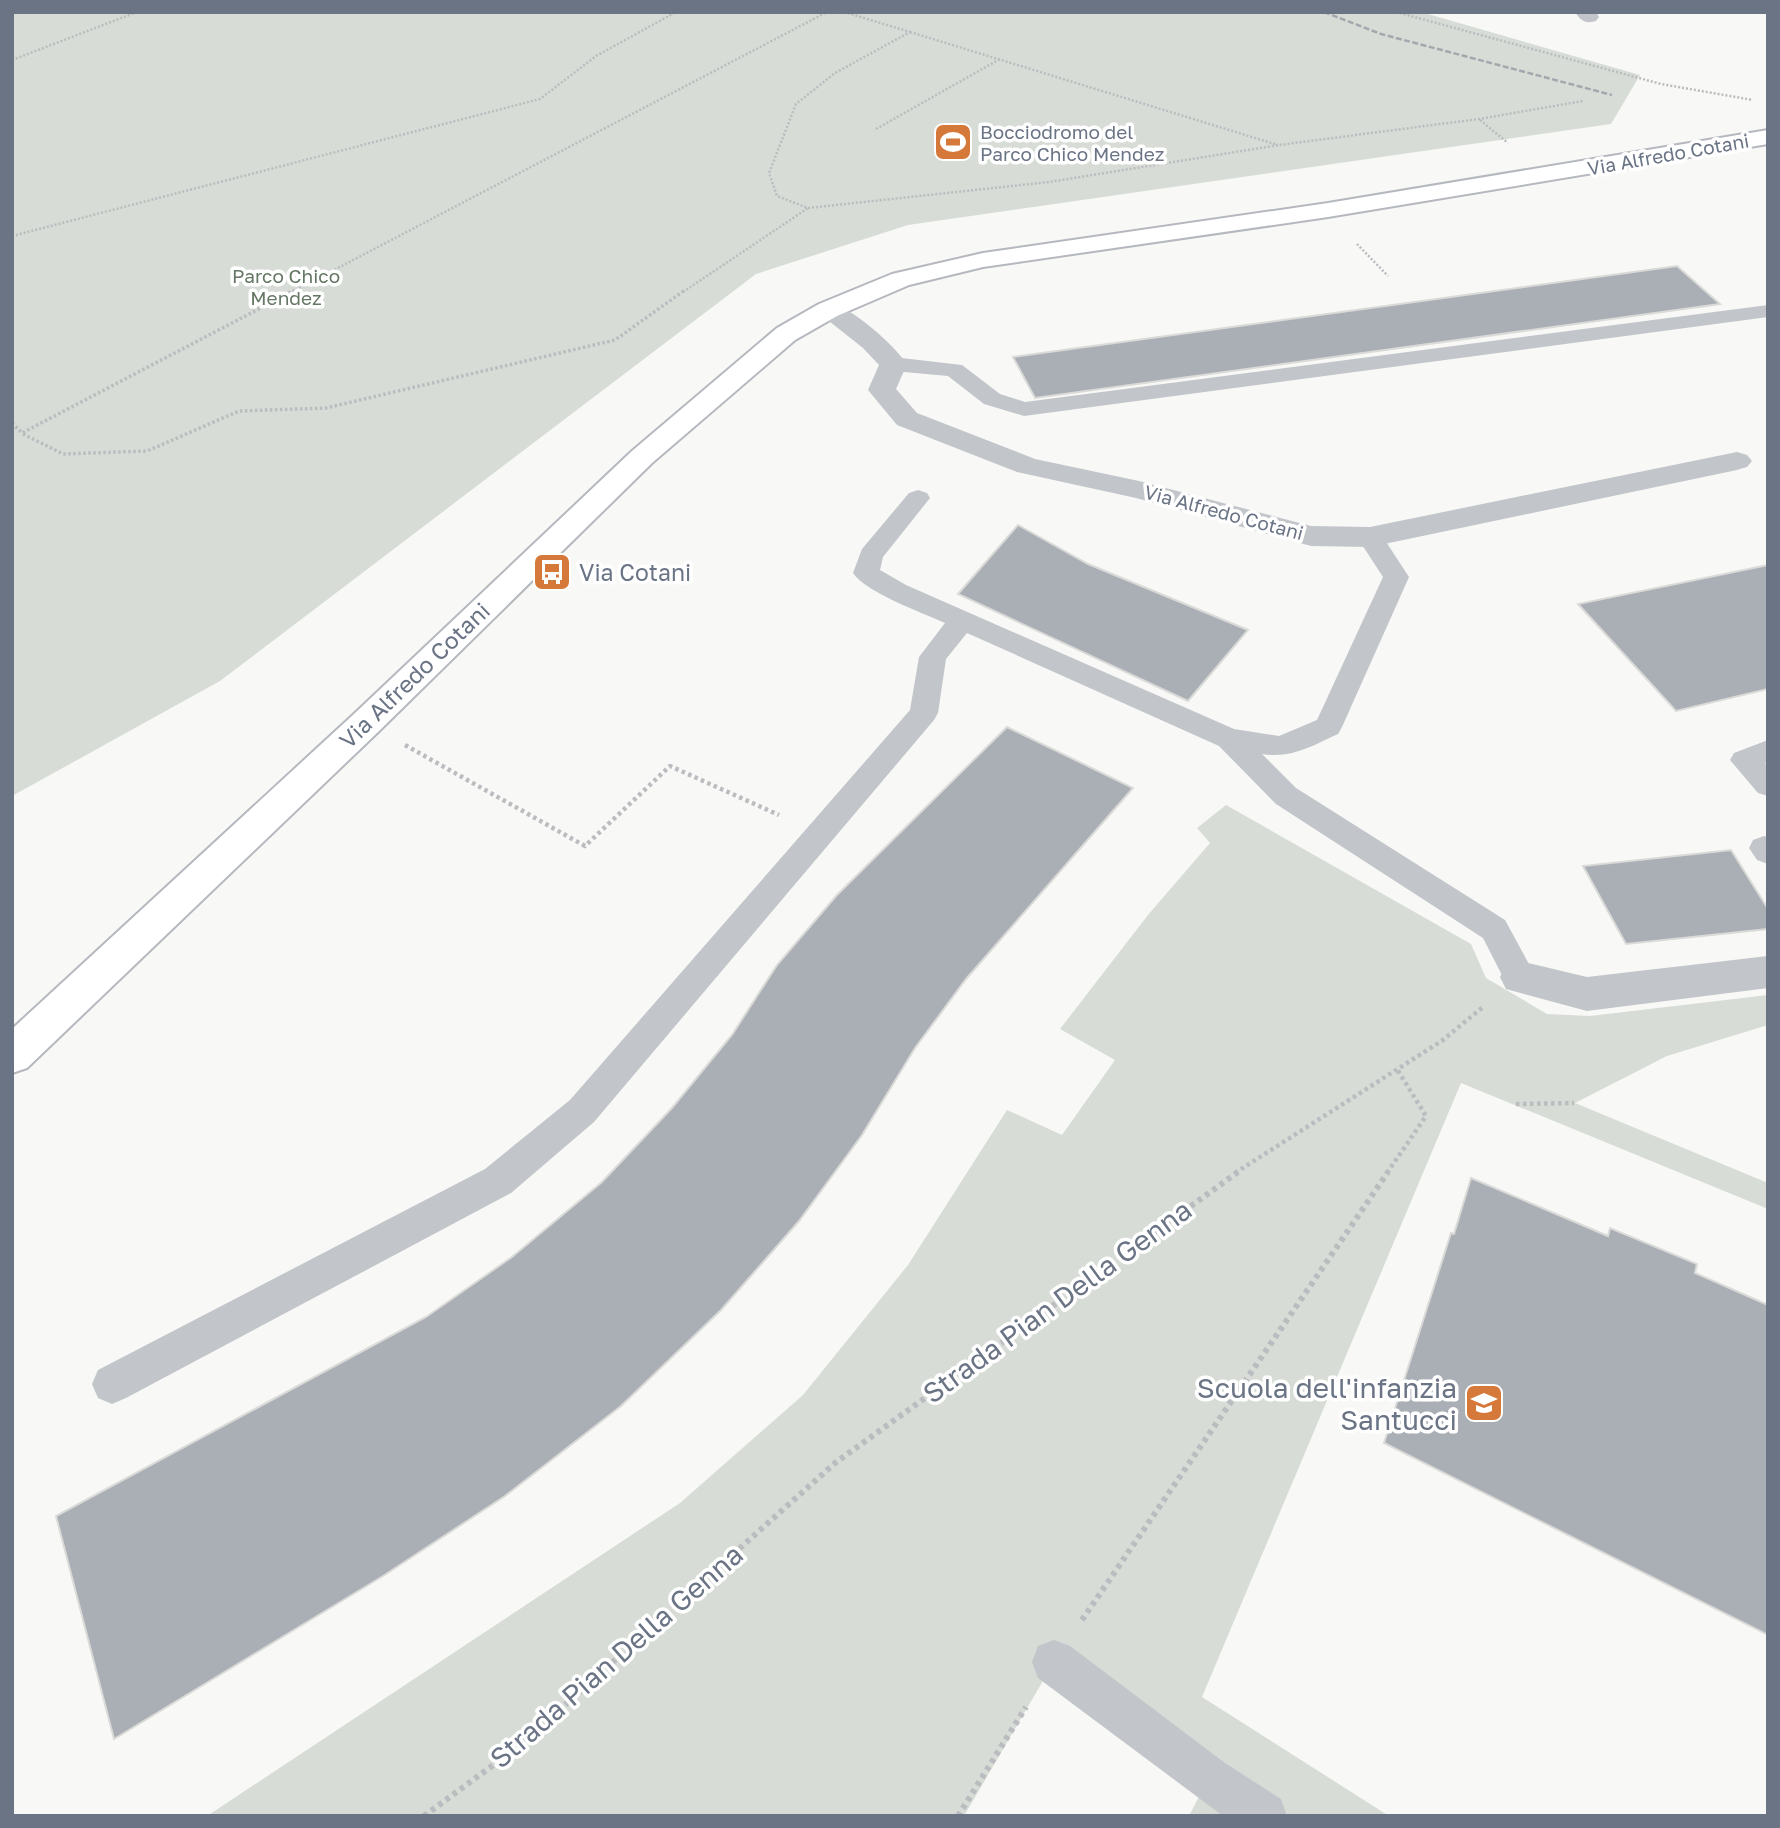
<svg xmlns="http://www.w3.org/2000/svg" width="1780" height="1828" font-family="'Golos Text',sans-serif">
	<style>
		.green { fill: #d7ddd6 }
		.building { fill: #aaafb6; stroke: #dadad8; stroke-width: 2 }
		.lines { fill: none; stroke-linecap: round; stroke-linejoin: round }
		.secondary-casing { stroke: #b5b8be; stroke-width: 4 }
		.path-far3 { stroke: #babcbf; stroke-width: 2.5; stroke-dasharray: 2 2; stroke-linecap: butt }
		.path-far2 { stroke: #babcbf; stroke-width: 3.5; stroke-dasharray: 2.5 2.5; stroke-linecap: butt }
		.path-far1 { stroke: #babcbf; stroke-width: 4.5; stroke-dasharray: 3.5 3.5; stroke-linecap: butt }
		.path { stroke: #babcbf; stroke-width: 6; stroke-dasharray: 4.5 4.5; stroke-linecap: butt }
		.lane { fill: #c2c5c9; fill-rule: evenodd }
		.street { fill: #c2c5c9; fill-rule: evenodd }
		.secondary { fill: #fff; fill-rule: evenodd }
		.rail { stroke: #a4a8ae; stroke-width: 2.5; stroke-dasharray: 6 2.5; stroke-linecap: butt }
		.labels { text-anchor: middle; dominant-baseline: central; stroke-width: 7; stroke-linejoin: round; paint-order: stroke }
		.far-poi-label { font-size: 19px; fill: #6a7485; stroke: #fff; text-anchor: start }
		.far-street-label { font-size: 19px; fill: #6a7485; stroke: #fff }
		.far-park-label { font-size: 19px; fill: #657764; stroke: #fff }
		.poi-label { font-size: 23px; fill: #6a7485; stroke: #fff; text-anchor: start }
		.street-label { font-size: 23px; fill: #6a7485; stroke: #fff }
		.near-street-label { font-size: 28px; fill: #6a7485; stroke: #fff }
		.near-poi-label { font-size: 28px; fill: #6a7485; stroke: #fff; text-anchor: end }
	</style>
	<rect width="100%" height="100%" fill="#f8f8f6"/>
	<g class="green">
		<path d="M12,12H1421L1640,75L1611,124L908,225L756,274L220,681L12,796Z"/>
		<path d="M1226,805L1471,944L1486,978L1547,1014L1590,1016L1768,995V1025L1667,1056L1575,1103L1768,1183V1209L1461,1083L1202,1697L1389,1816H1189L1208,1779L1054,1662L964,1816H207L680,1503L803,1395L908,1265L1007,1110L1062,1135L1115,1060L1060,1029L1148,915L1210,843L1197,828Z"/>
	</g>
	<g class="building">
		<path d="M1677,266L1720,304L1035,398L1013,357Z"/>
		<path d="M1018,525L1088,564L1248,630L1188,701L958,594Z"/>
		<path d="M1768,565V689L1676,711L1578,604Z"/>
		<path d="M1007,727L1133,788L966,979L915,1048L862,1135L799,1221L721,1310L621,1406L505,1496L383,1576L114,1739L56,1516L426,1317L512,1257L602,1182L672,1108L732,1035L777,965L837,895Z"/>
		<path d="M1731,850L1768,909V929L1626,944L1583,866Z"/>
		<path d="M1471,1178L1608,1236L1610,1228L1697,1264L1695,1273L1768,1305V1635L1384,1443L1451,1233L1454,1234Z"/>
	</g>
	<g class="lines">
		<defs>
			<path id="secondary" d="M1768,130V144L1328,217L983,267L909,285L837,316L795,340L652,463L378,732L27,1068L12,1073V1029L354,714L632,451L777,328L819,304L892,274L983,253L1328,203Z"/>
		</defs>
		<use href="#secondary" class="secondary-casing"/>
		<g class="path-far3">
			<path d="M844,12L910,32L835,73L796,104L769,173L777,196L808,208L1049,182L1279,145L1479,119L1583,101"/>
			<path d="M1396,12L1661,84L1753,100"/>
			<path d="M910,32L1278,145"/>
			<path d="M12,60L137,12"/>
			<path d="M1480,120L1508,143"/>
			<path d="M876,129L1000,59"/>
			<path d="M12,236L540,99L596,56L676,12"/>
			<path d="M1357,244L1388,276"/>
			<path d="M292,292L827,12"/>
			<path d="M683,292L808,208"/>
		</g>
		<g class="path-far2">
			<path d="M12,423L22,433L295,290"/>
			<path d="M23,434L63,454L147,451L239,411L326,408L615,340L685,290"/>
		</g>
		<g class="path-far1">
			<path d="M405,745L585,846L670,766L779,815"/>
			<path d="M1516,1104L1574,1103"/>
			<path d="M1235,1173L1443,1040L1484,1006"/>
			<path d="M1387,1173L1426,1116L1397,1069"/>
		</g>
		<g class="path">
			<path d="M1082,1620L1388,1172"/>
			<path d="M424,1816L519,1746L835,1463L1238,1172"/>
			<path d="M958,1816L1026,1707"/>
		</g>
		<g class="lane">
			<path d="M1768,305V317L1024,416L984,404L948,376L893,371L885,369L882,364L885,359L893,357L962,365L1000,394L1025,402Z"/>
			<path d="M918,490L927,493L930,498L883,557L880,570L906,585L1234,729L1279,736L1317,720L1383,577L1357,537L1361,531L1370,529L1379,531L1409,577L1342,727L1338,734C1312,746 1291,759 1262,754L1296,788L1505,920L1536,977L1532,987L1520,990L1508,987L1483,938L1276,804L1219,746L967,633L946,659L938,713L934,720L594,1122L511,1193L126,1398L112,1404L98,1398L92,1384L98,1370L485,1169L570,1100L910,710L919,657L945,623C923,613 865,592 853,573L862,549L909,493Z"/>
			<path d="M1768,740V762L1765,763L1768,766V796L1758,793L1730,760L1734,753Z"/>
			<path d="M1764,836L1768,837V864L1757,860L1749,848L1753,840Z"/>
			<path d="M1054,1640L1070,1646L1225,1763L1281,1799L1287,1816H1223L1038,1678L1032,1662L1038,1646Z"/>
		</g>
		<g class="street">
			<path d="M1575,12H1596L1599,17L1596,21C1585,24 1581,21 1575,12Z"/>
			<path d="M828,302C853,308 892,343 907,364L896,389L917,413L1035,459L1139,481L1311,526L1370,527L1737,452L1747,455L1752,461L1747,467L1737,470L1370,547L1311,546L1136,498L1017,472L897,425L868,390L879,365L863,348L815,310L819,304Z"/>
			<path d="M1768,956V988L1587,1011L1506,989L1500,977L1506,965L1520,961L1587,977Z"/>
		</g>
		<use href="#secondary" class="secondary"/>
		<path class="rail" d="M1324,12L1381,34L1612,95"/>
	</g>
	<defs>
		<symbol id="stadium-square" viewBox="-11 -11 22 22"><rect x="-9" y="-9" width="18" height="18" rx="4" fill="#d4793a" stroke="#fff"/><path d="M0-5a6.5 5 0 1 0 0 10a6.5 5 0 1 0 0-10ZM-3.5-1.8h7v3.6h-7Z" fill="#fff"/></symbol>
		<symbol id="bus-square" viewBox="-11 -11 22 22"><rect x="-9" y="-9" width="18" height="18" rx="4" fill="#d4793a" stroke="#fff"/><path d="M-5-6H5V4H4V6H2V4H-2V6H-4V4H-5ZM-3.5-4V0h7V-4ZM-3.5 1.2v1.5H-2V1.2ZM2 1.2v1.5H3.5V1.2Z" fill="#fff"/></symbol>
		<symbol id="school-square" viewBox="-11 -11 22 22"><rect x="-9" y="-9" width="18" height="18" rx="4" fill="#d4793a" stroke="#fff"/><path d="M0-5L7-2L0 1L-7-2ZM-4 1L0 2.5L4 1V4Q0 6-4 4Z" fill="#fff"/></symbol>
	</defs>
	<g fill-rule="evenodd">
		<use href="#stadium-square" x="931" y="120" width="44" height="44"/>
		<use href="#bus-square" x="530" y="550" width="44" height="44"/>
		<use href="#school-square" x="1462" y="1381" width="44" height="44"/>
	</g>
	<g class="labels">
		<g class="far-poi-label">
			<text x="980" y="131">Bocciodromo del<tspan x="980" dy="22">Parco Chico Mendez</tspan></text>
		</g>
		<g class="far-street-label">
			<text transform="translate(1668 154) rotate(-10)">Via Alfredo Cotani</text>
			<text transform="translate(1224 512) rotate(15)">Via Alfredo Cotani</text>
		</g>
		<g class="far-park-label">
			<text x="286" y="275">Parco Chico<tspan x="286" dy="22">Mendez</tspan></text>
		</g>
		<g class="poi-label">
			<text x="579" y="572">Via Cotani</text>
		</g>
		<g class="street-label">
			<text transform="translate(414 675) rotate(-44)">Via Alfredo Cotani</text>
		</g>
		<g class="near-street-label">
			<text transform="translate(1057 1301) rotate(-36)">Strada Pian Della Genna</text>
			<text transform="translate(616 1656) rotate(-41)">Strada Pian Della Genna</text>
		</g>
		<g class="near-poi-label">
			<text x="1457" y="1387">Scuola dell'infanzia<tspan x="1457" dy="32">Santucci</tspan></text>
		</g>
	</g>
	<rect width="1780" height="1828" fill="none" stroke="#6a7485" stroke-width="28"/>
</svg>
